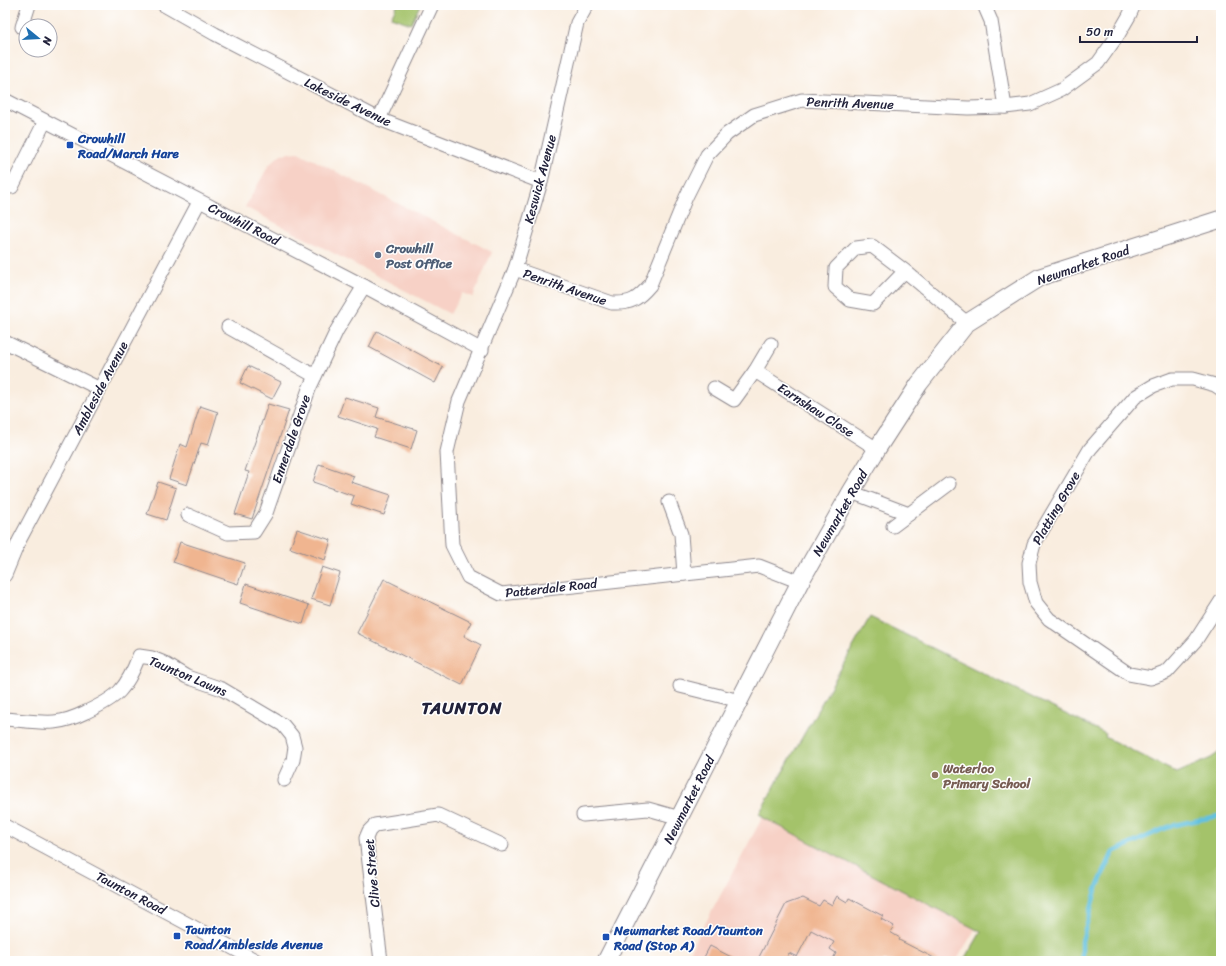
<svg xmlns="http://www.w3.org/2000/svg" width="1226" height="966" font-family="Sriracha,sans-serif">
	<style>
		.built { fill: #f7d1c6 }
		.green { fill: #a4c36b; stroke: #637253 }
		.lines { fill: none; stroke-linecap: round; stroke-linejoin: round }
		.stream { stroke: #62c1e0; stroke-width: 4.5 }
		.building { fill: #f0b590 }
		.minor-casing { stroke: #8e888d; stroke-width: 15 }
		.tertiary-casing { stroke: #8e888d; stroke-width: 19 }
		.minor { stroke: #fff; stroke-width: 13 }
		.tertiary { stroke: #fff; stroke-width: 17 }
		.transit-dot { fill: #1a4fb4; stroke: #fff; stroke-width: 1.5 }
		.service-dot { fill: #5c6f8a; stroke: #fff; stroke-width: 1.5 }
		.education-dot { fill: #8d6e63; stroke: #fff; stroke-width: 1.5 }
		.labels { text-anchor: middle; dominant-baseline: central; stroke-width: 3; stroke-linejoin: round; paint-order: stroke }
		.street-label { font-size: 13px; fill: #22223b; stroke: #fff }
		.transit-label { font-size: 13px; font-weight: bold; fill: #164399; stroke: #fff; text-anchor: start }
		.service-label { font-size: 13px; font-weight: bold; fill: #4e5e75; stroke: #fff; text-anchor: start }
		.education-label { font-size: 13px; font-weight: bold; fill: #785e54; stroke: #fff; text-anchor: start }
		.district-label { font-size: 17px; font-weight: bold; letter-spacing: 1px; fill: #22223b; stroke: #fff }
	</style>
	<rect width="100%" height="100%" fill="#fff"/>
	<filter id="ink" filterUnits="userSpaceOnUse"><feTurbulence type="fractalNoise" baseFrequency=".025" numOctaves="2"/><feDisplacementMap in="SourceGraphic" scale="8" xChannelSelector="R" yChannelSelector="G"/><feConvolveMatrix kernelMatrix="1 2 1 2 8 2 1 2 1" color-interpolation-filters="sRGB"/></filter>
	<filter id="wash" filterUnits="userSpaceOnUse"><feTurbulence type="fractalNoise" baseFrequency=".012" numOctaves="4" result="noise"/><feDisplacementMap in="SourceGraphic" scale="16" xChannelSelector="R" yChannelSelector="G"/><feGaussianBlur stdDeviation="0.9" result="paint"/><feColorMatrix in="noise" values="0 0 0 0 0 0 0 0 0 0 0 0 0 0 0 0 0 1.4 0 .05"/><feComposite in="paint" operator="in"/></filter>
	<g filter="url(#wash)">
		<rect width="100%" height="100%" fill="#f9eddf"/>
		<g class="built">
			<path d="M298,152L492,252L473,297L462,293L450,314L245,207L269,165L281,154Z"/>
			<path d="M865,627L1106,734L977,926L956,961H685Z"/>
		</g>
		<g class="green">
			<path d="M397,5H420L411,24L391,17Z"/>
			<path d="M870,617L1106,734L1105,737L1177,773L1211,758L1221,751V961H964L981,932L762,817L763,816L759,814Z"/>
		</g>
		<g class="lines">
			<path class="stream" d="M1082,961V941L1096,890L1113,852L1170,826L1218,816L1221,814"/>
		</g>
		<g id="blocks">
			<g class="building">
				<path d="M377,331L443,367L435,383L369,347Z"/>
				<path d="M248,366L281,382L272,399L240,383Z"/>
				<path d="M345,397L379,408L376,417L417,430L411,449L374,437L377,429L338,416Z"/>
				<path d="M268,404L289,410L252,519L235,514L249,472L245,471Z"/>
				<path d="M200,406L218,412L208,445L201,443L187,485L169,479L180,444L187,447Z"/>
				<path d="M319,464L354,476L351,482L391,495L384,515L351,504L354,496L313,482Z"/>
				<path d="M158,482L176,488L166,520L147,514Z"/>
				<path d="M297,529L331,540L325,560L290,548Z"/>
				<path d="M180,542L245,563L238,584L173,562Z"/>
				<path d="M322,567L340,573L330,605L311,599Z"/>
				<path d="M384,579L471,622L464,636L481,645L462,685L357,633Z"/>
				<path d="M246,584L309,605L303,624L240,603Z"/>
				<path d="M837,896L847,902L849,898L883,916L881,919L894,926L890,932L900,938L899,940L940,961H832L836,953L830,949L834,942L811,930L797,957L789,953L785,961H757L786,904L803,898L819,906L823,900L832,905Z"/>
				<path d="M710,946L739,961H702Z"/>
			</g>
		</g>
	</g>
	<g filter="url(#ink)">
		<use href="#blocks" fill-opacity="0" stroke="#8e888d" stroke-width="1"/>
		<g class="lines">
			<defs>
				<g id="minor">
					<path d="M164,5L215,34L379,119L541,182"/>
					<path d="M587,5L577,23L541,182L515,269L459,401L447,452L452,545L468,577L501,594L759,566L800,582"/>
					<path d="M984,5L991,21L1005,107"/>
					<path d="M22,27L29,5"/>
					<path d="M5,100L364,286L482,350"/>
					<path d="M379,119L432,5"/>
					<path d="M12,187L45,121"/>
					<path d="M515,269L612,303C631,304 638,299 650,285L686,197L707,155L727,134L754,115L802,100L968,108L1005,107L1030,104L1061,90L1098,63L1118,35L1129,16L1134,5"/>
					<path d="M905,271L873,304L850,300L835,287L836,268L856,248L872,246L905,271L967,323"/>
					<path d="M228,327L315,376"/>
					<path d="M5,342L100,389"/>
					<path d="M755,371L771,344"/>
					<path d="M714,388L734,400L755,371L877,449"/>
					<path d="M1221,389L1215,385L1193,379H1172L1153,386L1135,397L1090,449L1034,544L1029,563L1030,582L1036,603L1049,619L1129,674L1151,678L1167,672L1196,640L1221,601"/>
					<path d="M851,492L909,514"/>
					<path d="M669,502L681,534L684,574"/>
					<path d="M188,515L228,533L254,532L266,513L309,389L337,330L364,286"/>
					<path d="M893,526L949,484"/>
					<path d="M5,575L19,541L199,202"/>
					<path d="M680,686L740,701"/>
					<path d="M5,719C21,720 38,723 54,722C66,721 76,717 86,712C118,697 126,690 139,656L152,658L162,662L187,677L222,689L283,725L292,736L295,747L293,760L284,780"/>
					<path d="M583,815L648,809L680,818"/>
					<path d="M5,826L257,961"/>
					<path d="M381,961L366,838L369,831L375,825L438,815L502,845"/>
				</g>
				<path id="tertiary" d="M606,961L800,582L851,492L877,449L919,384L967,323L1040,277L1221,219"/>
			</defs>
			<use href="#minor" class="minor-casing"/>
			<use href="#tertiary" class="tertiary-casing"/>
			<use href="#minor" class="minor"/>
			<use href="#tertiary" class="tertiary"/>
		</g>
	</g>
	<g class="transit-dot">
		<rect x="66" y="141" width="8" height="8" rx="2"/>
		<rect x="173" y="932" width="8" height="8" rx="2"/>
		<rect x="602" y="933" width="8" height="8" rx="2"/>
	</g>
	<circle class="service-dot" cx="378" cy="255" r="4"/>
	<circle class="education-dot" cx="935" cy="775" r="4"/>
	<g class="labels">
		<g class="street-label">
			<text transform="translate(348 102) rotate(26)">Lakeside Avenue</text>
			<text transform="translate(850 103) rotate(2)">Penrith Avenue</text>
			<text transform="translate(540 179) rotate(-75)">Keswick Avenue</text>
			<text transform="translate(244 224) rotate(27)">Crowhill Road</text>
			<text transform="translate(1083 265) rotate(-19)">Newmarket Road</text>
			<text transform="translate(565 287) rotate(19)">Penrith Avenue</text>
			<text transform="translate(100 388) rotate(-62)">Ambleside Avenue</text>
			<text transform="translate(816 410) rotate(33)">Earnshaw Close</text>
			<text transform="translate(291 439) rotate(-71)">Ennerdale Grove</text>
			<text transform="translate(1056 508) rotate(-60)">Platting Grove</text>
			<text transform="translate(840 513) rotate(-60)">Newmarket Road</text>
			<text transform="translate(551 588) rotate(-6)">Patterdale Road</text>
			<text transform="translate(188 676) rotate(23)">Taunton Lawns</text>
			<text transform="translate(689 800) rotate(-63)">Newmarket Road</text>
			<text transform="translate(372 873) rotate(-95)">Clive Street</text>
			<text transform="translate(131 893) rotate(28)">Taunton Road</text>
		</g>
		<g class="transit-label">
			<text x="78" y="138">Crowhill<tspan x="78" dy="15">Road/March Hare</tspan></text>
			<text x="185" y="929">Taunton<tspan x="185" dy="15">Road/Ambleside Avenue</tspan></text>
			<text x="614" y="930">Newmarket Road/Taunton<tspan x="614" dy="15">Road (Stop A)</tspan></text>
		</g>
		<g class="service-label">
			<text x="386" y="248">Crowhill<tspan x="386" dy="15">Post Office</tspan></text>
		</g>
		<g class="education-label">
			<text x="943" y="768">Waterloo<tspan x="943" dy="15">Primary School</tspan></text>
		</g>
		<g class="district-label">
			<text x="462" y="708">TAUNTON</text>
		</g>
	</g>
	<rect width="1226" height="966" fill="none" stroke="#fff" stroke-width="20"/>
	<g transform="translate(38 38) rotate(108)"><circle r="19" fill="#ffffff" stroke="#a7a7b1"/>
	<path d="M0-3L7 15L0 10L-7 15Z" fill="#1f6fb2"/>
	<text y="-6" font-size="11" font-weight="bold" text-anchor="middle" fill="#22223b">N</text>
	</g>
	<path d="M1080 36v6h117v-6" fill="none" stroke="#22223b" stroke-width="2"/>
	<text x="1086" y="36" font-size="12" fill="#22223b" stroke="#ffffff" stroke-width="3" paint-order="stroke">50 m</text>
</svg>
